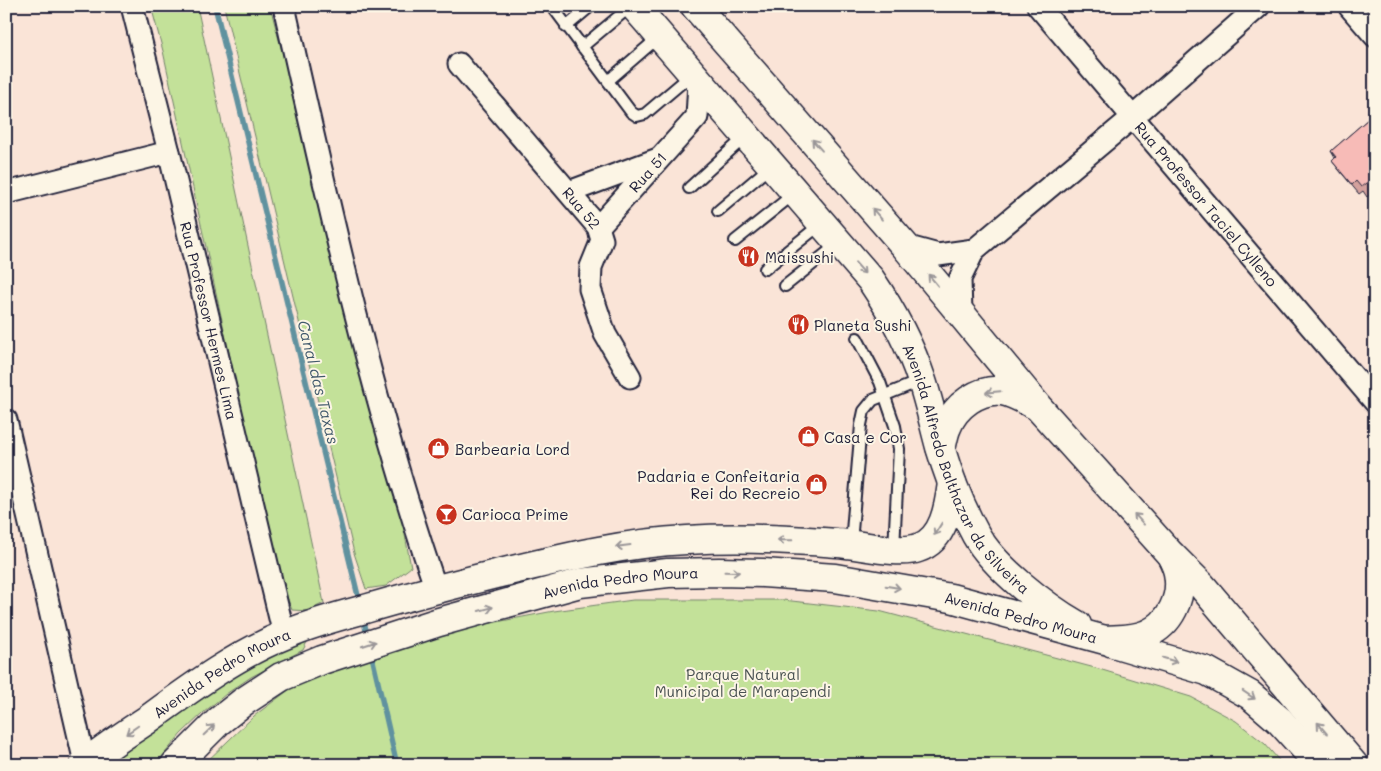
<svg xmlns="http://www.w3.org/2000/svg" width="1381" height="771" font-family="Mali,sans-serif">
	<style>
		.green { fill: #c3e199; stroke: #72826a }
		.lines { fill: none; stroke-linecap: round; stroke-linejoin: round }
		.stream { stroke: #61929f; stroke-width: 5.5 }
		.lane-casing { stroke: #22223b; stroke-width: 14 }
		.street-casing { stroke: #22223b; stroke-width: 25 }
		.secondary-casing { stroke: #22223b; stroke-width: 31 }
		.lane { stroke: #fcf5e5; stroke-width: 10 }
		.street { stroke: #fcf5e5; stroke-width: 21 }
		.secondary { stroke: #fcf5e5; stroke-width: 28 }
		.wall { fill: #d4a19d; stroke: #22223b }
		.building { fill: #f7bbb7; stroke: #22223b }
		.oneway { stroke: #9a9698 }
		.labels { text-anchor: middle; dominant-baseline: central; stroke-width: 4; stroke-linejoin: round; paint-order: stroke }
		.street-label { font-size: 15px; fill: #22223b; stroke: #fcf5e5 }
		.poi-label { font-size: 15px; fill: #22223b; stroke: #fcf5e5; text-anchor: start }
		.park-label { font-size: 15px; fill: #4a5252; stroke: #fcf5e5 }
		.water-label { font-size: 16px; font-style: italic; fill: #425a6d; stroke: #fcf5e5 }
	</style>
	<rect width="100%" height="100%" fill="#fae4d7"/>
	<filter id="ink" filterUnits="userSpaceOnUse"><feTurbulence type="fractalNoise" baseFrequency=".02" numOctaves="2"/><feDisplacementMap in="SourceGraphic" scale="10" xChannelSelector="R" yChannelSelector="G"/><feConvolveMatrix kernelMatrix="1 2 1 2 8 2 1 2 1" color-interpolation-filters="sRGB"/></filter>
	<g filter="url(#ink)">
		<g class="green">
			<path d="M151,6H197L324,603L308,611L292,610L287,597L259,489L163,51Z"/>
			<path d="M224,6H270L392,466L411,567L386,586L366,589L354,553Z"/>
			<path d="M633,600H783L879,611L1099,669L1191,697L1236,721L1265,744L1283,765H203L254,716L294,686L439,633L554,611Z"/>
			<path d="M308,640L303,650L251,677L226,694L203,713L181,734L155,765H102L245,665Z"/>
		</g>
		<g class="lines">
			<g class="stream">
				<path d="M215,6L360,604"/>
				<path d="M363,618L368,638"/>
				<path d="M371,652L397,765"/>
			</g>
			<defs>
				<g id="lane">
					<path d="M552,6L631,112L637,116L645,114L691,75"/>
					<path d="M566,27L591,6"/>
					<path d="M582,47L631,6"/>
					<path d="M608,81L660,36"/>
					<path d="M689,188L746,136"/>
					<path d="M718,211L771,166"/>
					<path d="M735,241L795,193"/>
					<path d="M765,269L821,224"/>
					<path d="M785,286L838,244"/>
					<path d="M857,338L880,382L895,426L899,449L894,549"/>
					<path d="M851,543L861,425L864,411L873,400L920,381"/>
				</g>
				<g id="street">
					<path id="s1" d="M132,6L169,152L284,635"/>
					<path d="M284,6C328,202 371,399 436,589"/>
					<path id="s2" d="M1038,6L1375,402"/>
					<path d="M1349,6L1375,36"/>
					<path id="s3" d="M459,64L598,227L602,240L591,267L590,289L605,334L630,377"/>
					<path d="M569,192L658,159"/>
					<path d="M6,193L169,152"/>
					<path id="s4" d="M598,227L697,117L699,82"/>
					<path d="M905,246L938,255L974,250"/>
					<path d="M961,313L960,279L974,250L1133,117L1259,6"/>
					<path d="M6,420L85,763"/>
				</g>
				<g id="secondary">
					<path id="s5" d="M634,6L871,280C892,311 910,345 922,381C929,402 934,425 940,447C949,477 961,508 976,535C995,568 1044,606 1077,625"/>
					<path d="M695,6L905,246L1038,407L1171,555L1202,586L1354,765"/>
					<path d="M941,449C943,442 944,433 947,427C955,406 979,388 1002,391C1013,393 1025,400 1035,405"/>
					<path d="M1113,643L1207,671L1250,695L1279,720L1320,765"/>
					<path id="s6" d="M84,765C103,748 126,734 147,720C191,688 237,654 287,634C312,623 339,616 365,609C409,596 452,585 496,574C559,559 622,543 687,540C736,537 787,539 837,543C858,544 899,555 918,548C944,540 949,506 952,483"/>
					<path id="s7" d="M175,765L219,721L243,702L281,677L322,660L439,622L580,583L614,579L668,573L719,572L763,573L835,578L951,598L1105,640C1118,639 1134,640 1147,634C1170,624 1183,598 1178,573C1177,567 1174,561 1171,555"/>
				</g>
			</defs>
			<use href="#lane" class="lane-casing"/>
			<use href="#street" class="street-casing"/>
			<use href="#secondary" class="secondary-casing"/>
			<use href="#lane" class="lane"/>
			<use href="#street" class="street"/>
			<use href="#secondary" class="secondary"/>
		</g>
		<path class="wall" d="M1375,113V191L1367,197L1363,191L1359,194L1339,170L1332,161L1335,158L1331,151Z"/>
		<path class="building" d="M1375,113V176L1361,187L1356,181L1352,185L1332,161L1336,157L1331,151Z"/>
		<defs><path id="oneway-shaft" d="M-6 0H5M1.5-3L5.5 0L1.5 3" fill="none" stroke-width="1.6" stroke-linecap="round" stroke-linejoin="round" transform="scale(1.25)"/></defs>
		<g class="oneway">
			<use href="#oneway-shaft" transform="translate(817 145) rotate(-131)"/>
			<use href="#oneway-shaft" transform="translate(877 214) rotate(-131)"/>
			<use href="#oneway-shaft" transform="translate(860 268) rotate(49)"/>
			<use href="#oneway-shaft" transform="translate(933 280) rotate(-130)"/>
			<use href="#oneway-shaft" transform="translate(993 392) rotate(175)"/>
			<use href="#oneway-shaft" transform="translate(1139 519) rotate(-132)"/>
			<use href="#oneway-shaft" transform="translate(938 529) rotate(122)"/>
			<use href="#oneway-shaft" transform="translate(785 540) rotate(-179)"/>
			<use href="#oneway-shaft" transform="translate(623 546) rotate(173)"/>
			<use href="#oneway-shaft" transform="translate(732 572) rotate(1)"/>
			<use href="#oneway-shaft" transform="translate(893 587) rotate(10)"/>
			<use href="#oneway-shaft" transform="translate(486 609) rotate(-15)"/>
			<use href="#oneway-shaft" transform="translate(369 644) rotate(-18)"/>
			<use href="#oneway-shaft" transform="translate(1170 660) rotate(17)"/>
			<use href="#oneway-shaft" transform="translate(1249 695) rotate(34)"/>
			<use href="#oneway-shaft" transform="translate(1322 728) rotate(-130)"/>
			<use href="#oneway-shaft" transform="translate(132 730) rotate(145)"/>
			<use href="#oneway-shaft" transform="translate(209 730) rotate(-44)"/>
		</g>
	</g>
	<defs>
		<symbol id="restaurant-disc" viewBox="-11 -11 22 22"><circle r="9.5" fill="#c8321e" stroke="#fcf5e5"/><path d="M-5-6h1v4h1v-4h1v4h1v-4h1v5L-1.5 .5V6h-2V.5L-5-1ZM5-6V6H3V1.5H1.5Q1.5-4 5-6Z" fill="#fff"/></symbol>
		<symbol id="shop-disc" viewBox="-11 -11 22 22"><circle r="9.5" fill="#c8321e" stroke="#fcf5e5"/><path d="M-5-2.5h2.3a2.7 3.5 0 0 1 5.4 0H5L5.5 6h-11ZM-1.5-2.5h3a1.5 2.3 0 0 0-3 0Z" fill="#fff"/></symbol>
		<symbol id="bar-disc" viewBox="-11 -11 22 22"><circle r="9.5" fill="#c8321e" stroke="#fcf5e5"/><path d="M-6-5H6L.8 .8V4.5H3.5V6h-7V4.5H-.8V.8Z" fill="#fff"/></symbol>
	</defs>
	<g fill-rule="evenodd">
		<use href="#restaurant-disc" x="736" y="244" width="25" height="25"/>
		<use href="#restaurant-disc" x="786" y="312" width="25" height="25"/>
		<use href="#shop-disc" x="796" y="424" width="25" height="25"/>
		<use href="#shop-disc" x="426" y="436" width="25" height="25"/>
		<use href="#shop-disc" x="804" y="472" width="25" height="25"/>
		<use href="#bar-disc" x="434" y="502" width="25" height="25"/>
	</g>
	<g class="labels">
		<g class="street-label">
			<text stroke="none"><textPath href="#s4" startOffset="74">Rua 51</textPath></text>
			<text stroke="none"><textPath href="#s2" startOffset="260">Rua Professor Taciel Cylleno</textPath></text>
			<text stroke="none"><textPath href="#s3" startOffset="189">Rua 52</textPath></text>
			<text stroke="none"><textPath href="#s1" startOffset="324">Rua Professor Hermes Lima</textPath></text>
			<text stroke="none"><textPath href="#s5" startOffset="576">Avenida Alfredo Balthazar da Silveira</textPath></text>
			<text stroke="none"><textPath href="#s7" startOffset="492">Avenida Pedro Moura</textPath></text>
			<text stroke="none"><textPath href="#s7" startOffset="898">Avenida Pedro Moura</textPath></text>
			<text stroke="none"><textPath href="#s6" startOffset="166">Avenida Pedro Moura</textPath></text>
		</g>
		<g class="poi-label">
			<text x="765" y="257">Maissushi</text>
			<text x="814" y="325">Planeta Sushi</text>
			<text x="824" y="437">Casa e Cor</text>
			<text x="455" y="449">Barbearia Lord</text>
			<text x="800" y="476" text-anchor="end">Padaria e Confeitaria<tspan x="800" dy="17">Rei do Recreio</tspan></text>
			<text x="462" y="514">Carioca Prime</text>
		</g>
		<g class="park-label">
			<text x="743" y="674">Parque Natural<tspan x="743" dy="17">Municipal de Marapendi</tspan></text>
		</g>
		<g class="water-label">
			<text transform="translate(319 382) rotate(76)">Canal das Taxas</text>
		</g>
	</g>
	<rect width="1381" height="771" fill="none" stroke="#fcf5e5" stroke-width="25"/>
	<rect x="12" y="12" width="1356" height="746" fill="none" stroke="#22223b" stroke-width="2" filter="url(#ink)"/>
</svg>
